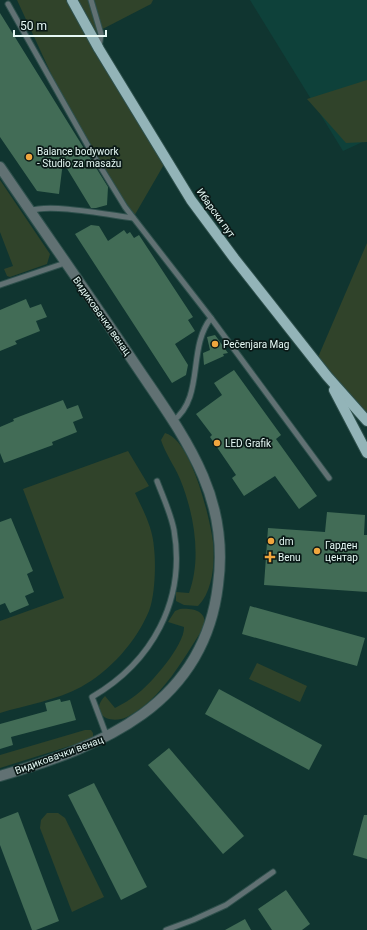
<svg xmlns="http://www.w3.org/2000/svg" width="367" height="930" font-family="Roboto,sans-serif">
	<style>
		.built { fill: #0e413a }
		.green { fill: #30432a }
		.building { fill: #426c56 }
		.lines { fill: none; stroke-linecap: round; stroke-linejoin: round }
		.service-casing { stroke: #2e504c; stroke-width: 7 }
		.minor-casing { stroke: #2e504c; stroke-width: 12 }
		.primary-casing { stroke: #2e504c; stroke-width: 12 }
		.service { stroke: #617173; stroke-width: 5 }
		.minor { stroke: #617173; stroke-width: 10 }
		.primary { stroke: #93b4b8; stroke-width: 10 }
		.poi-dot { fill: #f0a63e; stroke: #0a1917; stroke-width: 1.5 }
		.labels { text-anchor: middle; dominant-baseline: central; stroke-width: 3.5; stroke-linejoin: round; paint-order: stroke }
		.poi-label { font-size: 10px; fill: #e6f9f5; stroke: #0a1917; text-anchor: start }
		.street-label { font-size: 10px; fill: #e6f9f5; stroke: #0a1917 }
	</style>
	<rect width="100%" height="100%" fill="#103530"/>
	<path class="built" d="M250,0H367V140L343,151Z"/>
	<g class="green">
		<path d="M17,0H153L151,4L91,35L166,161L133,218L67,108Z"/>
		<path d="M367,80V142L346,143L307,99Z"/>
		<path d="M0,180L50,254L47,264L10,277L7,276L4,269L13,266L0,232Z"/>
		<path d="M367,243V421L316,362Z"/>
		<path d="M165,433C191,439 210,518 213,542C215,562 213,591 198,606L184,605L176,601V592L189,593C202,558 194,513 180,479C174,465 165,453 161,440Z"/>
		<path d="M128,451L149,486L135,493C143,510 153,528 154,548C156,564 155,596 149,611C136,642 110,671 81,687C57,700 26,705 0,713V621L64,598L23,489Z"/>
		<path d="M180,609C193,608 208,611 204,627C183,659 163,698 127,717C110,725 88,714 105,696L115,708C122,704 130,700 136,695C150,685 185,645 184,627L168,622L175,611Z"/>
		<path d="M257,663L307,686L300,702L249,679Z"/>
		<path d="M85,730H91L93,733V737L89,740L0,768V755Z"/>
		<path d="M47,813H58L65,818L104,897L72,912L40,828L41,820Z"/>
	</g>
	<g class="building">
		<path d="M0,13L108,187L107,205L96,208H91L63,162L59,194L37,191L0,137Z"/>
		<path d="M91,225L99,226L108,241L124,230L127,234L130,232L134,238L139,235L193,317L188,320L195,331L175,344L188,365L186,375L172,383L75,234Z"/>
		<path d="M26,299L30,308L41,304L47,317L36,321L40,331L15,341L17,344L0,351V310Z"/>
		<path d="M215,335L228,353L223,354L224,356L204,365L203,353L210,350L207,337Z"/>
		<path d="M234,370L281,435L276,439L317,496L299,509L275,476L244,496L232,478L236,475L210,437L212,435L196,414L222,395L214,383Z"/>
		<path d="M63,400L67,409L78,405L83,418L73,422L77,432L52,442L53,445L4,463L0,453V427L14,421L13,419Z"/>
		<path d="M327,512L365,515L364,535H367V592L264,585L268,528L325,532Z"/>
		<path d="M11,518L33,571L27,574L34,592L25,596L29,605L10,613L5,603L0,605V522Z"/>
		<path d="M250,606L365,638L357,666L242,634Z"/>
		<path d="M219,689L322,745L309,770L205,714Z"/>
		<path d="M60,699L61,702L70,700L76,720L11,737L13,745L0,749V724L47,711L45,703Z"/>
		<path d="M169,748L244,836L223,854L148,765Z"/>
		<path d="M94,783L147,887L121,900L68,795Z"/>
		<path d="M18,812L59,921L36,930H32L0,845V819Z"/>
		<path d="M364,815H367V859L353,855Z"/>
		<path d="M286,890L310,924L302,930H272L258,909Z"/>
		<path d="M245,919L251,930H225Z"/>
	</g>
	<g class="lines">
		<defs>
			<g id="service">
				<path d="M91,0L101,34L99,48"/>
				<path d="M8,4L92,153L125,207L211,318L329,478"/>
				<path d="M30,211C50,203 109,215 133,218"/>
				<path d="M0,285L65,263"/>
				<path d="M173,421C205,397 187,348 211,318"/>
				<path d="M107,737L92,697C152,662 186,601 174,530C171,514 163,497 157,481"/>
				<path d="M166,930L193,920L226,905L273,872"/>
			</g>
			<path id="minor" d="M0,167C45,233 91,298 135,364C159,400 186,436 203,476C218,511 223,548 218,585C204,705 103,746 0,776"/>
			<g id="primary">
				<path d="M72,0L99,49L191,200L234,258L327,376L367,421"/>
				<path d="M334,390L367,453"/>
			</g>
		</defs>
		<use href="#service" class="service-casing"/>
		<use href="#minor" class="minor-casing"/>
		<use href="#primary" class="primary-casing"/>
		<use href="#service" class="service"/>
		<use href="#minor" class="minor"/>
		<use href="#primary" class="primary"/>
	</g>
	<g class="poi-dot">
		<circle cx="29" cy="157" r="4"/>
		<circle cx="215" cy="344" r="4"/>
		<circle cx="217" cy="443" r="4"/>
		<circle cx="271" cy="541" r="4"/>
		<circle cx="317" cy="551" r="4"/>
		<path d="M268 551h4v4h4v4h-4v4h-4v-4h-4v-4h4z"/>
	</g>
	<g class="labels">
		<g class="poi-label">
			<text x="37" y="151">Balance bodywork<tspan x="37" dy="12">- Studio za masažu</tspan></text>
			<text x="223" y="344">Pečenjara Mag</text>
			<text x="225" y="443">LED Grafik</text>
			<text x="279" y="541">dm</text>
			<text x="325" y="545">Гарден<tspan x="325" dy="12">центар</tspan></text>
			<text x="278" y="557">Benu</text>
		</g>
		<g class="street-label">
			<text transform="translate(216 213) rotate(54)">Ибарски пут</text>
			<text transform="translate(102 316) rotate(55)">Видиковачки венац</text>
			<text transform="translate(59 755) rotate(-20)">Видиковачки венац</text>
		</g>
	</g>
	<path d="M14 30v6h92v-6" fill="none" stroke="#e6f9f5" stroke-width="2"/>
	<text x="20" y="30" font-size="12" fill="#e6f9f5" stroke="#0a1917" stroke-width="3" paint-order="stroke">50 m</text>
</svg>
